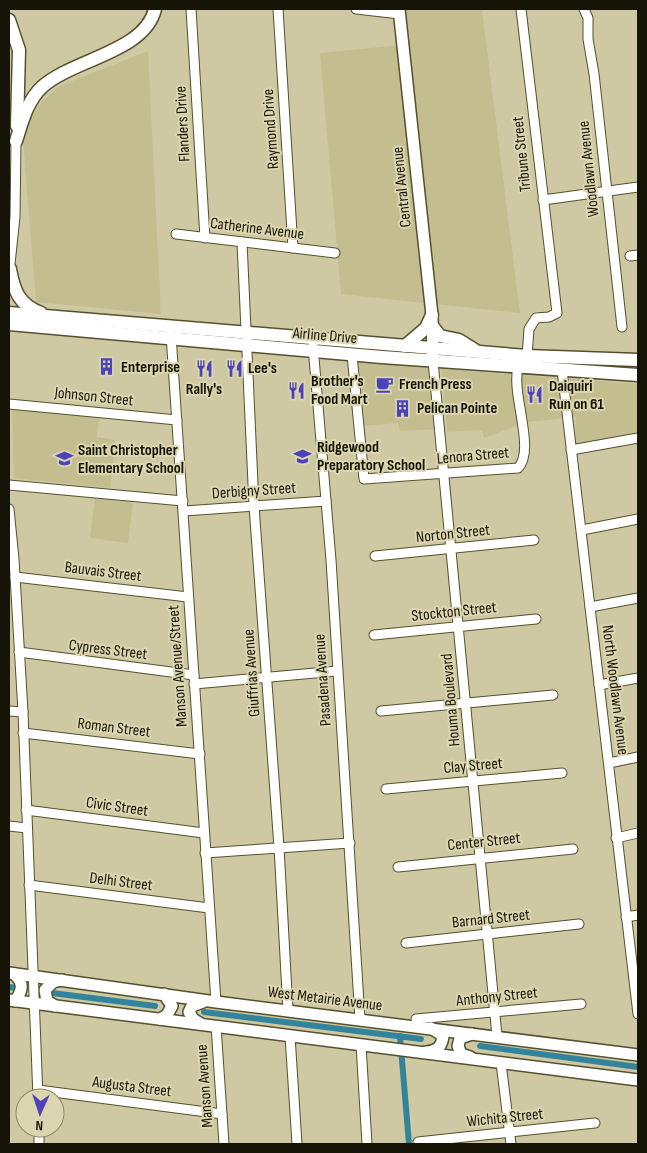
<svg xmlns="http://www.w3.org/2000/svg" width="647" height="1153" font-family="'Sofia Sans Condensed',sans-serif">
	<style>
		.built { fill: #c4bd8f }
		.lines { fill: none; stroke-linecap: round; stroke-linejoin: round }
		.canal { stroke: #33849b; stroke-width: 6 }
		.minor-casing { stroke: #55502d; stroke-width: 11 }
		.major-casing { stroke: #55502d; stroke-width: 14 }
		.highway-casing { stroke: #55502d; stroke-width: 15 }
		.minor { stroke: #fff; stroke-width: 9 }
		.major { stroke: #fff; stroke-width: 11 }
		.highway { stroke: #fff; stroke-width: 12 }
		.labels { text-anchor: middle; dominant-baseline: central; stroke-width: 4; stroke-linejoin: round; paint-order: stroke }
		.street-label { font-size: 16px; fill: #161406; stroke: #dcd6b0 }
		.poi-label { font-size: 16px; font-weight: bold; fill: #161406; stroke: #dcd6b0; text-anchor: start }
	</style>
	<rect width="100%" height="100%" fill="#cfc9a3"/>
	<g class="built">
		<path d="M396,9H482L520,313L341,294L320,53L401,45Z"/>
		<path d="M148,51L161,314L36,302L23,140L27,126L38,106L57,87Z"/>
		<path d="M358,361L429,366L438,429L400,431L398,423L361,426Z"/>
		<path d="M442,369L638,384V436L578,447L575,444L576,417L527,422L484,438L482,430L447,432Z"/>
		<path d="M12,409L99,417L97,437L115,440L110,488L14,478Z"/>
		<path d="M95,498L133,502L128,543L90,538Z"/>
	</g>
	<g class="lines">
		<g class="canal">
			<path d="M9,987L16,988"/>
			<path d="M52,993L155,1006"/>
			<path d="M204,1012L421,1039"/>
			<path d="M400,1036L409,1144"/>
			<path d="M480,1046L638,1067"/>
		</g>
		<defs>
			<g id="minor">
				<path d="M191,9L205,238"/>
				<path d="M278,9L293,248"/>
				<path d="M356,9L400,14"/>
				<path d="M521,9L557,313L549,317L536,318L529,329L527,356"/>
				<path d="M584,9L588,18V39L594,74L622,327"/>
				<path d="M543,200L638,187"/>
				<path d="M176,234L335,253"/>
				<path d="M242,242L254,506L279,847L288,1011"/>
				<path d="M630,256L638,255"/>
				<path d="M9,273L15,217L16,141"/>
				<path d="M171,335L216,1002"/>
				<path d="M313,346L331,560L360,1019"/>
				<path d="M352,355L364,479L518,468C536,450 511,394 518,368"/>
				<path d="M433,361L497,1036"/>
				<path d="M562,370L638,1014"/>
				<path d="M9,404L177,420"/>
				<path d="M571,450L638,438"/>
				<path d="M9,485L183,501"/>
				<path d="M9,509L14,559L23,712L38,1098"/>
				<path d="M184,511L326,501"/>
				<path d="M582,530L638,519"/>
				<path d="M375,556L534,540"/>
				<path d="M15,577L188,597"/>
				<path d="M590,607L638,598"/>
				<path d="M374,635L536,619"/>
				<path d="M19,652L194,675"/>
				<path d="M194,684L337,671"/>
				<path d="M599,685L638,678"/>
				<path d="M9,711L23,712"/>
				<path d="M381,711L553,695"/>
				<path d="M23,733L200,754"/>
				<path d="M609,763L638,757"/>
				<path d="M386,789L562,773"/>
				<path d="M26,810L204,833"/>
				<path d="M9,826L27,828"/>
				<path d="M616,838L638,833"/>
				<path d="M205,853L350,843"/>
				<path d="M398,867L573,849"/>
				<path d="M29,885L209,908"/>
				<path d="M626,917L638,915"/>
				<path d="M406,943L579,924"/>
				<path d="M416,1019L581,1004"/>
				<path d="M216,1026L224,1144"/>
				<path d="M290,1036L297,1144"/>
				<path d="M361,1045L367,1144"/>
				<path d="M501,1063L511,1144"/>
				<path d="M38,1090L222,1114"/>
				<path d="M39,1128V1144"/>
				<path d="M418,1142L595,1123"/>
			</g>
			<g id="major">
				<path d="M399,9L432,315L433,357"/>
				<path d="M9,973L216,1002L638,1055"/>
				<path d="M14,974C24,983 23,990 15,1001"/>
				<path d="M9,1000L638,1080"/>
				<path d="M55,1006L47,1001L45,990L53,982L62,980"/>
				<path d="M160,1019L167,1015L172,1006L164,994"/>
				<path d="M201,1024L193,1019L189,1012L192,1006L203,1002"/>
				<path d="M426,1052C437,1051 442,1047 443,1036L431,1028"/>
				<path d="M470,1057L461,1054L458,1046L460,1038L472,1034"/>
			</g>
			<g id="highway">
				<path d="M9,20L19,50L17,126"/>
				<path d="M16,141C22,122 27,101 42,87C73,59 145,52 155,9"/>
				<path d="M10,269C14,291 19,305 41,313"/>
				<path d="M9,313L527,356L638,360"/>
				<path d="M9,324L382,357L638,375"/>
				<path d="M433,327L440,336L459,340L475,350"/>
				<path d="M405,346L426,328L432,315"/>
			</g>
		</defs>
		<use href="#minor" class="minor-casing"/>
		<use href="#major" class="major-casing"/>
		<use href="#highway" class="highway-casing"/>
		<use href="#minor" class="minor"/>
		<use href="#major" class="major"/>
		<use href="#highway" class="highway"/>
	</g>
	<defs>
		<symbol id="building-bare" viewBox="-9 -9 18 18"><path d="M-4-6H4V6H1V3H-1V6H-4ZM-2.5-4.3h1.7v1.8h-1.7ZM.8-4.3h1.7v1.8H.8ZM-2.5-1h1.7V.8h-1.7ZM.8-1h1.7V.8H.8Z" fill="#4c43ba" stroke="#dcd6b0" stroke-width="2.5" paint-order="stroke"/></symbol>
		<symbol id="restaurant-bare" viewBox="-9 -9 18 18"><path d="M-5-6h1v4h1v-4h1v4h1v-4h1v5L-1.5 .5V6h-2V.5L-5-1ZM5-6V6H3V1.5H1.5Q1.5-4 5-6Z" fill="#4c43ba" stroke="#dcd6b0" stroke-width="2.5" paint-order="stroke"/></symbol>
		<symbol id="cafe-bare" viewBox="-9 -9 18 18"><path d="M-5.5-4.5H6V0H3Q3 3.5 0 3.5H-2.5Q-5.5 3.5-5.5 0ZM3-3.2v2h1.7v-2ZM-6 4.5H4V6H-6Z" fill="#4c43ba" stroke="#dcd6b0" stroke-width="2.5" paint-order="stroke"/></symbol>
		<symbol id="school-bare" viewBox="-9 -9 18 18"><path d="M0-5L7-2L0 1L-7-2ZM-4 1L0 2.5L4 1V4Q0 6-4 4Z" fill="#4c43ba" stroke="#dcd6b0" stroke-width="2.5" paint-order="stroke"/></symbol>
	</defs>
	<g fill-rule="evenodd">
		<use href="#building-bare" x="94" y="354" width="25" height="25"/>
		<use href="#restaurant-bare" x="192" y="356" width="25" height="25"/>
		<use href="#restaurant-bare" x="222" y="356" width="25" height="25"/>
		<use href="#cafe-bare" x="372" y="372" width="25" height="25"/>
		<use href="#restaurant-bare" x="284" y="378" width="25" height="25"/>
		<use href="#restaurant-bare" x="522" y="382" width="25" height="25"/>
		<use href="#building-bare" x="390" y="396" width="25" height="25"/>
		<use href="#school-bare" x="290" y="444" width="25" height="25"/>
		<use href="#school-bare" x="52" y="446" width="25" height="25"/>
	</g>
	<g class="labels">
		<g class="street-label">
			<text transform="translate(183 124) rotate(-93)">Flanders Drive</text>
			<text transform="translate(271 129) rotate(-94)">Raymond Drive</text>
			<text transform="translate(522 154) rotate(-96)">Tribune Street</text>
			<text transform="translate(589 169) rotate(-96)">Woodlawn Avenue</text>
			<text transform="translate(402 187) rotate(-96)">Central Avenue</text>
			<text transform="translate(257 229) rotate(7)">Catherine Avenue</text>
			<text transform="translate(325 336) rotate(5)">Airline Drive</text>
			<text transform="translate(94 397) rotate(6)">Johnson Street</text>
			<text transform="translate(473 456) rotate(-5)">Lenora Street</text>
			<text transform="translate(254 491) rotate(-4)">Derbigny Street</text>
			<text transform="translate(453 534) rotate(-6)">Norton Street</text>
			<text transform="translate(103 572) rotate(7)">Bauvais Street</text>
			<text transform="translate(454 612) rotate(-6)">Stockton Street</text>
			<text transform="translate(108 650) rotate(7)">Cypress Street</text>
			<text transform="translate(178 666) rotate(-94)">Manson Avenue/Street</text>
			<text transform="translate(252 673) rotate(-94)">Giuffrias Avenue</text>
			<text transform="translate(323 680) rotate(-94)">Pasadena Avenue</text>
			<text transform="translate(615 690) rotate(83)">North Woodlawn Avenue</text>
			<text transform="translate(451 700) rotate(-95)">Houma Boulevard</text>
			<text transform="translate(114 728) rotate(7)">Roman Street</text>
			<text transform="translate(473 766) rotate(-5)">Clay Street</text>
			<text transform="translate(117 807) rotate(8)">Civic Street</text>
			<text transform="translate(484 842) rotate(-6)">Center Street</text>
			<text transform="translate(121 882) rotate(7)">Delhi Street</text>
			<text transform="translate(491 919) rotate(-6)">Barnard Street</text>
			<text transform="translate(497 997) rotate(-6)">Anthony Street</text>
			<text transform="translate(325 999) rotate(7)">West Metairie Avenue</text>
			<text transform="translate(205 1086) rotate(-94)">Manson Avenue</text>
			<text transform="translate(132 1087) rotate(7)">Augusta Street</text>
			<text transform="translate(505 1118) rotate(-6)">Wichita Street</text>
		</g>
		<g class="poi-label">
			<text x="121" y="367">Enterprise</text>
			<text x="248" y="368">Lee's</text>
			<text x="311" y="381">Brother's<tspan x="311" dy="18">Food Mart</tspan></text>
			<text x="399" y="384">French Press</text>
			<text x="549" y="386">Daiquiri<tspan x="549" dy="18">Run on 61</tspan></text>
			<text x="204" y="389" text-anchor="middle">Rally's</text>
			<text x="417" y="408">Pelican Pointe</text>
			<text x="317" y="447">Ridgewood<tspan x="317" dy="18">Preparatory School</tspan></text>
			<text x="78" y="450">Saint Christopher<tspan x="78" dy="18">Elementary School</tspan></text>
		</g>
	</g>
	<rect width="647" height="1153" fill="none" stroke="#161406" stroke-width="20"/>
	<g transform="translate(40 1113) rotate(183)"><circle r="24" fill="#dcd6b0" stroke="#8d886c"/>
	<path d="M0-4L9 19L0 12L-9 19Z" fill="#4c43ba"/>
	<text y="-8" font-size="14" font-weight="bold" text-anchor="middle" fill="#161406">N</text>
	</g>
</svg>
